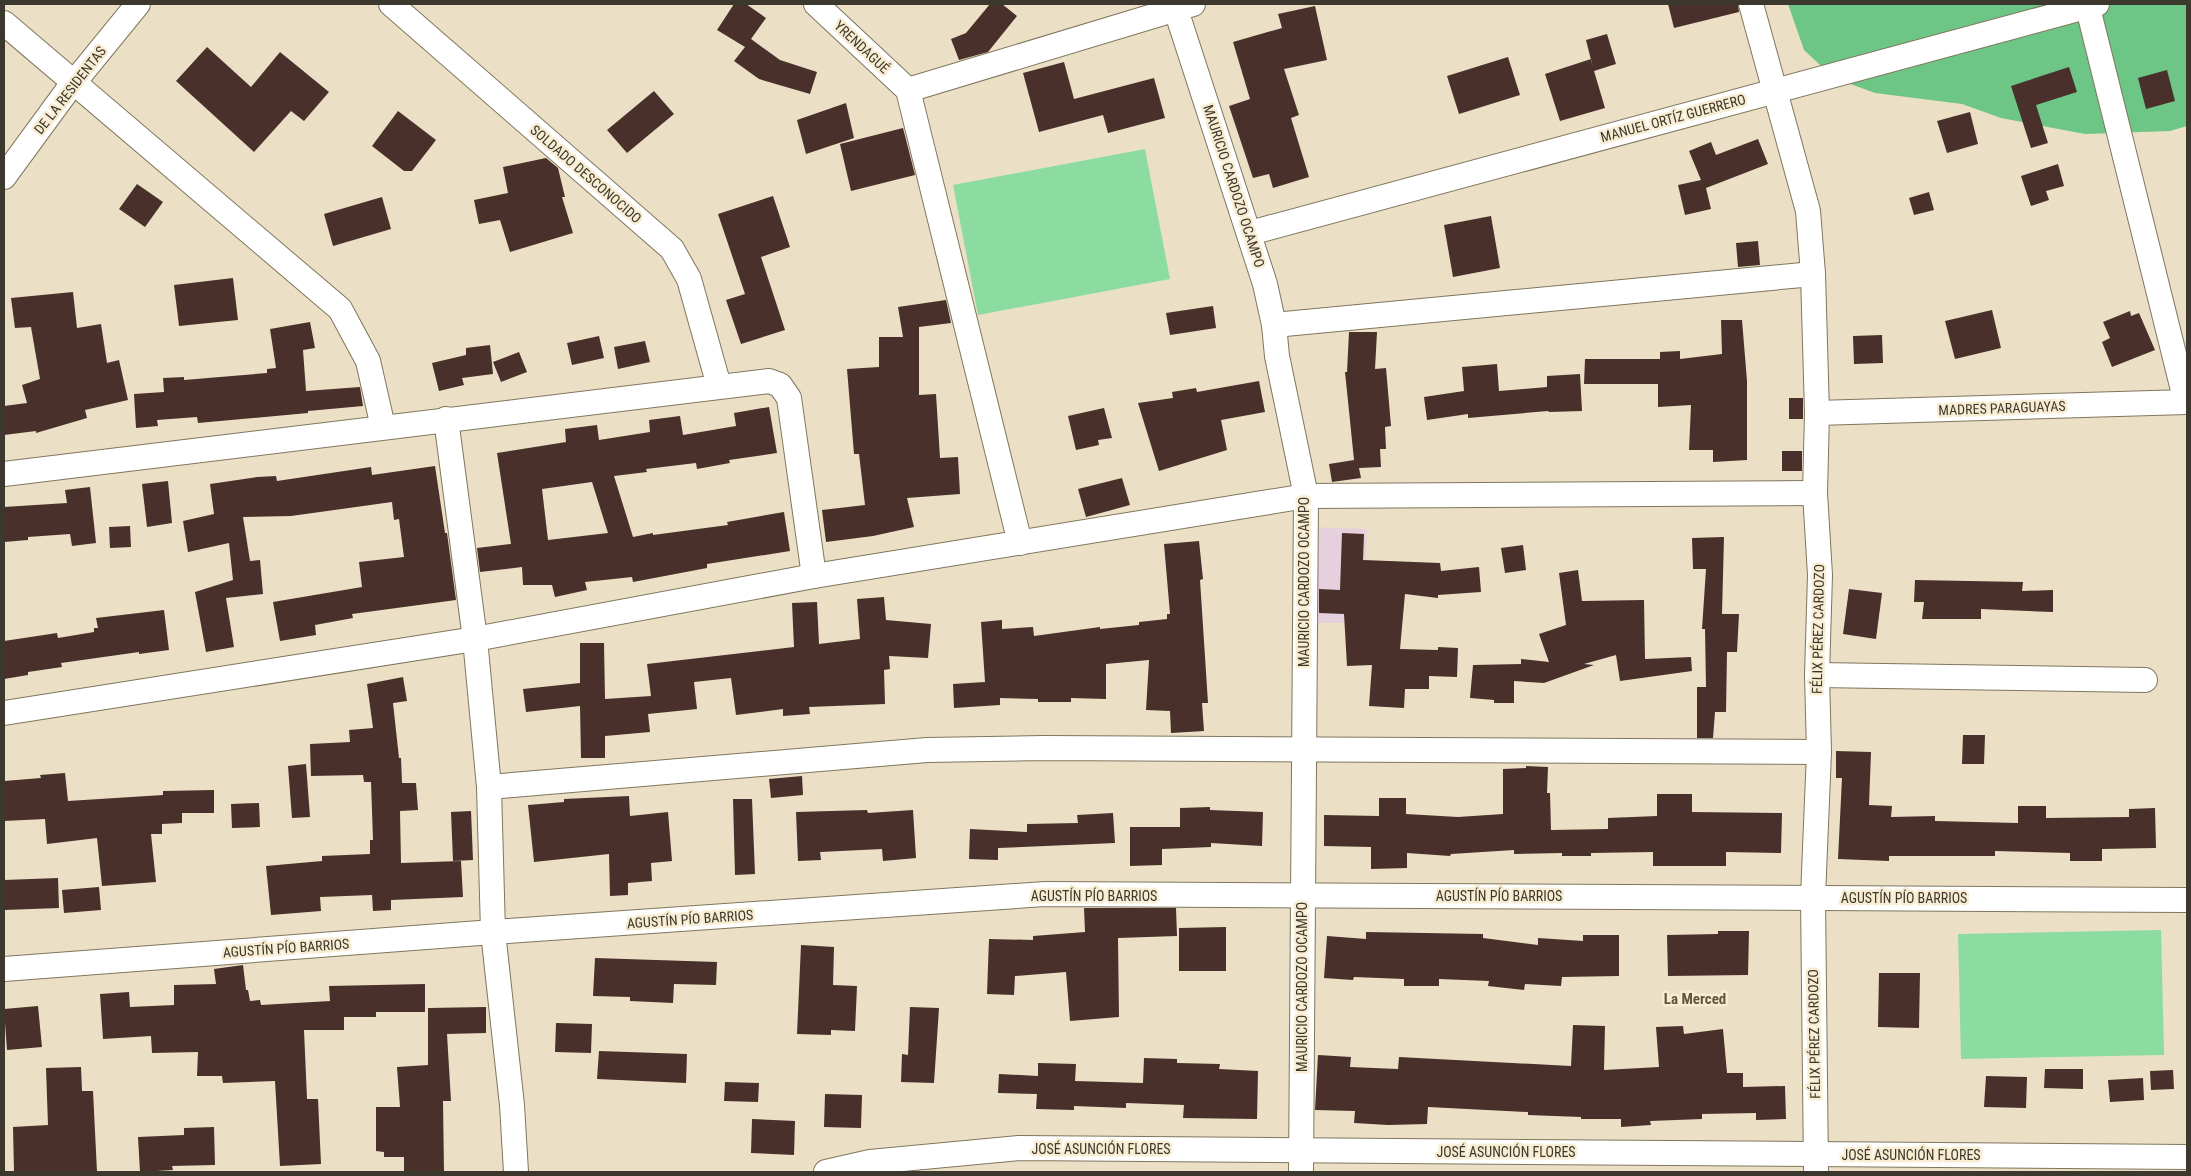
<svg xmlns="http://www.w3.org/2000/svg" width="2191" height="1176" font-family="'Roboto Condensed',sans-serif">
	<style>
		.industrial { fill: #e6d0dd }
		.green { fill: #8cdca1 }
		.forest { fill: #6dc686 }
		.building { fill: #49302b; fill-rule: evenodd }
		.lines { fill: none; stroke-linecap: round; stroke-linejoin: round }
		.minor-casing { stroke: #7f765d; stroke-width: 26 }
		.minor { stroke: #fff; stroke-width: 24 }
		.labels { text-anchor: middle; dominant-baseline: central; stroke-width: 5; stroke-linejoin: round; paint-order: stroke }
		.street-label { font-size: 14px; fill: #3c382d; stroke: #f8edd2 }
		.neighbourhood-label { font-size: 15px; font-weight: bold; fill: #60573f; stroke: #f8edd2 }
	</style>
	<rect width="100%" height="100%" fill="#ebe0c5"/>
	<path class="industrial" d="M1312,527L1367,529L1362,623H1307Z"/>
	<g class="green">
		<path d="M1145,149L1170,279L978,315L953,185Z"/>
		<path d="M2161,930L2164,1055L1961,1059L1958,934Z"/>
	</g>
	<path class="forest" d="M1788,4H2187V126L2170,131L2085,134L2001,118L1962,104L1875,93L1834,78L1804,50Z"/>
	<g class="building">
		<path d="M734,4H746L766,18L751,39L780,60L817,72L810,94L759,79L734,61L745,47L717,30Z"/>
		<path d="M990,4H1002L1017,16L988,52L959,60L951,39L966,33Z"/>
		<path d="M1668,4H1738L1739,12L1674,28Z"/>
		<path d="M1315,6L1327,60L1284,69L1299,115L1291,118L1309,177L1273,188L1269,174L1253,178L1229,106L1250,99L1233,42L1282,28L1278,14Z"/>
		<path d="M1607,34L1616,64L1594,71L1605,108L1560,121L1545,74L1591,59L1593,68L1586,40Z"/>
		<path d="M207,47L251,87L280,52L329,92L304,121L291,111L254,152L176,81Z"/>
		<path d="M1508,57L1520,95L1459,114L1447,76Z"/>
		<path d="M1064,62L1074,99L1154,78L1165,118L1108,133L1103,115L1039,132L1023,73Z"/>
		<path d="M2069,67L2077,92L2036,105L2048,143L2031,148L2011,86Z"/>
		<path d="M2167,70L2175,101L2146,109L2138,78Z"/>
		<path d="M654,91L674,114L627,153L607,130Z"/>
		<path d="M846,103L854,138L806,154L797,120Z"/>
		<path d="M398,111L436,140L412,171H404L372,146Z"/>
		<path d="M1970,112L1978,144L1947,153L1937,121Z"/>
		<path d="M903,128L915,175L851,191L840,144Z"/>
		<path d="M1758,139L1768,164L1706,188L1711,209L1685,215L1678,185L1701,180L1689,151L1711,142L1716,155Z"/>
		<path d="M546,158L558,168L565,197H562L573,233L510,252L500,220L479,224L474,200L508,193L503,167Z"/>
		<path d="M2058,164L2064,186L2046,191L2049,200L2031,206L2021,176Z"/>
		<path d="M137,184L163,202L145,227L119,209Z"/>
		<path d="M1929,192L1934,210L1914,215L1909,198Z"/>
		<path d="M773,196L790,247L761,257L785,330L741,344L726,300L745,294L718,214Z"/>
		<path d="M382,197L391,229L333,246L324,214Z"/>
		<path d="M1491,216L1500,268L1453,277L1444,225Z"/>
		<path d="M1758,241L1760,265L1738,267L1736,243Z"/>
		<path d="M233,278L238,320L179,326L174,285Z"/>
		<path d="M73,292L77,328L101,324L107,363L119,360L128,400L85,410L87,418L36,433V431L4,435V406L27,403L22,385L40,379L31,327L15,328L11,298Z"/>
		<path d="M946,300L951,323L919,327V395L936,394L940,458L958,457L960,494L907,498L914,527L873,536L826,542L822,510L865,505L859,454H854L847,369L879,367V337H903L898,307Z"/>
		<path d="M1213,306L1216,328L1170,335L1166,313Z"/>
		<path d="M1992,310L2001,348L1955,359L1945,321Z"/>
		<path d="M2130,311L2131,316L2139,313L2155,350L2112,367L2102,342L2110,338L2103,322Z"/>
		<path d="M1721,320H1742L1747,381V460L1713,462V450H1689L1691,405L1658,407V384H1584L1585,359H1660V352L1680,351V359L1722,354Z"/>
		<path d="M310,322L315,348L303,350L306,391L360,387L363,406L308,411V413L198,423L197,417L157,420L158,426L136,428L134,394L164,392L163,378L184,377V380L267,373V369L276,368L270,329Z"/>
		<path d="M1349,332H1377L1375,369L1386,368L1391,426L1385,427L1386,449H1380L1381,467L1359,468L1361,478L1332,482L1329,464L1354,460L1345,372H1347Z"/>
		<path d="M1882,335L1883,363L1854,364L1853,336Z"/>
		<path d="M599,336L604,358L572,365L567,343Z"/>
		<path d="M645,341L650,362L618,369L614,347Z"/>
		<path d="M490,345L493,374L462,378L464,385L439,391L432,363L466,355V348Z"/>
		<path d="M519,352L527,372L501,382L493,362Z"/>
		<path d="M1497,364L1499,391L1547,387V376L1580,374L1582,411L1549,412L1548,411L1468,418V414L1427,420L1424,397L1464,391L1462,367Z"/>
		<path d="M1259,381L1265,412L1221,420L1227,450L1159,471L1138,403L1173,398L1172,392L1196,388L1197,392Z"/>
		<rect x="1789" y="398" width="14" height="21"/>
		<path d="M769,407L777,453L729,460L730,463L697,469L696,463L646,469L647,472L614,476L633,537L653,533V535L728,525L727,522L784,512L790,551L707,564V568L633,582L632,577L585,582L587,590L555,597L552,585H523L522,567L480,572L477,548L511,544L497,453L566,442L565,429L597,425L599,440L650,432L649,420L680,416L683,435L736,426L734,413ZM592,482L608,533L548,540L542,489Z"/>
		<path d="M1104,408L1112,438L1098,440L1099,445L1076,450L1068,416Z"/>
		<rect x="1782" y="451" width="20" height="20"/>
		<path d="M435,466L445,533H447L456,600L352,614L353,618L315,625L316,635L280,641L273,602L362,587L359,562L404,557L399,519L394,520L392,502L291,516L243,517L250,561L260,560L263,594L226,598L234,647L206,652L195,592L233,580L229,543L188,552L183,521L214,514L210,484L257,477L276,476L277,481L371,467L372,475Z"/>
		<path d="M1122,478L1130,505L1086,517L1078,489Z"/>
		<path d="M168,481L172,523L147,527L142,484Z"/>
		<path d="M90,487L96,543L72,546L70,534L28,537V540L4,542V507L67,503L65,490Z"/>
		<path d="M130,526L131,547L110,548L109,527Z"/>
		<path d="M1342,533L1364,534L1363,560L1440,563L1441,571L1479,567L1481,592L1438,595V598L1405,594L1400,649L1438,650V647L1458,648L1457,677L1429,676V689H1405L1404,708L1369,706L1372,665L1347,666L1344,614L1319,613V589L1340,590Z"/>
		<path d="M1724,537L1722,614H1739L1737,652H1727L1726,712H1715L1713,738H1697V687H1706L1705,629H1702L1706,569H1693L1692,538Z"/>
		<path d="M1199,541L1203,579L1200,580L1208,703H1202L1204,731L1171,733L1170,711L1146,710L1149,660L1106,664V699L1071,698V702H1038V699L1000,698V705L954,708L953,684L985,682L981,622L1002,620V629L1033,627L1034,636L1100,627V629L1139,625V622L1167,619V614H1170L1164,544Z"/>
		<path d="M1523,545L1526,570L1505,573L1501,548Z"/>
		<path d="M1578,570L1582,601L1644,600L1645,659L1691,657L1692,671L1620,681L1616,655L1584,664L1594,665L1544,683L1514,681V703H1494V700L1470,698L1473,665L1521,664V659L1549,662L1539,634L1566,625L1559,573Z"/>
		<path d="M1915,580L2023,582L2022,591L2053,590V612L1981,609V619H1922L1924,602H1914Z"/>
		<path d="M1849,589L1882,593L1876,639L1843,634Z"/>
		<path d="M884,597L886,620L931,624L928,658L889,656L890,669L884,670L885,704L809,707L810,714L783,716V709L736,715L731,678L694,682L697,709L648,714L650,732L605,736V758H581L580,706L526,712L523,689L580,683V643H604L605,699L651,696L647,664L794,647L792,603L817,602L819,644L860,639L857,599Z"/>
		<path d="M164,610L169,650L139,654V652L61,663L62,667L28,672V675L4,679V641L57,633L58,638L94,632V628H98L96,618Z"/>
		<path d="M403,677L407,701L393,703L399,758H401L402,783H416L418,810L400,811L401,863L461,861L463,897L391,900V910L373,911L372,895L320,897L321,911L271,915L266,866L322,861V856L370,854V840H373L371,782H364L363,775L311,776L310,744L350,742L349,730L373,728L367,684Z"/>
		<path d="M1963,735H1985L1984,764H1962Z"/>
		<path d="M1836,751L1871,752L1869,805L1892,806L1891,817L1935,816V821L2018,823V806H2046V818L2129,817V809L2155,808L2156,848L2102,849V861H2070V853L1995,851V856H1889V861L1838,859L1842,778H1836Z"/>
		<path d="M306,764L310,817L292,818L288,766Z"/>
		<path d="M1526,766L1548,767L1547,793H1550L1551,830L1608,829V818L1657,816V794H1692V812L1782,813L1781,853L1726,852V866H1653V852L1591,853V856H1562V853L1514,854V850L1451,854L1450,856L1407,853V868L1371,869V847L1324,846V815L1379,816V798H1406V814L1458,817L1503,814V769L1526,768Z"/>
		<path d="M65,773L68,801L163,795V791L214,790V813H182V823L162,824V834H151L156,882L102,886L97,838L47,844L45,819L4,821V781L41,778L40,775Z"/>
		<path d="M802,776L803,795L771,798L769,779Z"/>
		<path d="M629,796L630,816L668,812L672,861L651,863L652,881L628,883V895L610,896L609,854L534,862L528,805L564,802V799Z"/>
		<path d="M733,799H752L755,874L735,875Z"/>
		<path d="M259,803L260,827L232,828L231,804Z"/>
		<path d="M1210,807V810L1263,812L1262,846L1211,843V847L1162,849V865L1130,866V827H1180V808Z"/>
		<path d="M867,810L868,813L913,810L916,858L883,861L882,849L820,852L821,860L798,861L796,812Z"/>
		<path d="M471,811L473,860L453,861L451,812Z"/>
		<path d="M1113,813L1115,843L998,848V860L969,859L970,829L1027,832V824L1078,823L1077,815Z"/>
		<path d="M58,878L59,908L4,910V880Z"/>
		<path d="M99,887L101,910L64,913L62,890Z"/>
		<path d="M1084,908H1176L1177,936L1118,938L1119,1017L1070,1021L1066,972L1015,976L1014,995L987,994L989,939L1033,940V936L1085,932Z"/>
		<path d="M1226,927V971H1179V928Z"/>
		<path d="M1718,931H1749L1748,975L1668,976L1667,935L1718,934Z"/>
		<path d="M1366,932L1483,934V938L1538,945V938L1583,941V935H1619V976L1562,977L1561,986L1525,984L1524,990L1488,986L1489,981L1439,979V986H1404V979L1354,977L1353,980L1324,978L1327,936L1366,939Z"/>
		<path d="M801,945L834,947L833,985L857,986L855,1031L831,1030V1035L797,1034Z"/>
		<path d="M595,958L717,962L716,985L674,984L673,1003L630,1001V997L593,996Z"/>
		<path d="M243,965L246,990H248L250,1001L260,1000L261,1005L330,1001L329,986L425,984V1012H376V1017H344V1030H304L307,1099H318L321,1164L280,1166L275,1081L223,1083L222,1076H197L198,1052L152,1053L151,1036L103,1039L100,994L129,992L130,1007L174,1005V985L216,984L214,969Z"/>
		<path d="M1879,973H1920L1919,1028L1878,1027Z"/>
		<path d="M38,1006L42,1047L7,1050L4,1009Z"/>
		<path d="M486,1007V1033L447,1034L451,1101H443L444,1172H404V1157H384V1152L376,1151V1107H400L397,1067L428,1065V1008Z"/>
		<path d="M910,1007L939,1008L934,1083L901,1082L902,1054L908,1055Z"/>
		<path d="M556,1023L592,1024L591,1053L555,1052Z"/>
		<path d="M1573,1025L1605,1026L1604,1070L1659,1067L1656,1027L1683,1026L1684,1034L1723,1029L1727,1073H1743V1087L1785,1086L1786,1119L1756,1120V1113L1702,1114V1119L1650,1121L1651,1125L1621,1127V1119H1581V1117L1528,1115V1112L1428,1107L1427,1124L1388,1125L1354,1123L1355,1111L1315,1110L1318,1055L1351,1057L1350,1067L1398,1069L1399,1057L1571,1066Z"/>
		<path d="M599,1051L687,1054L686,1083L597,1079Z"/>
		<path d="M1144,1058L1177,1059V1063L1220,1064L1219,1069L1258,1071L1257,1119L1183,1118L1184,1105L1126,1103V1108L1074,1106V1110L1036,1109L1037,1094L998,1093L999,1074L1038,1076V1063L1076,1064L1075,1081L1143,1083Z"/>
		<path d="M81,1067L82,1091H93L97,1172H14L13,1127L48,1125L46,1068Z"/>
		<path d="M2045,1069H2083V1089L2044,1088Z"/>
		<path d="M2173,1070L2174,1089L2151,1090L2150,1071Z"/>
		<path d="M1986,1076L2027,1077L2026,1108L1984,1107Z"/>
		<path d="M2143,1078L2144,1100L2110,1102L2108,1080Z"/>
		<path d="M725,1082L759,1083L758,1102L724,1101Z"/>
		<path d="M825,1094L862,1095L861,1128L824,1127Z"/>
		<path d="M752,1119L795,1121L794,1155L751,1153Z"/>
		<path d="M214,1127L215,1165L172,1166L173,1170L140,1172L138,1137L184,1135V1128Z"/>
	</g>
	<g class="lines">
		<defs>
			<g id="minor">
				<path d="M391,4L672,249L689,279L719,386"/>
				<path d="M816,4L908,90"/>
				<path d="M1751,4L1808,211L1813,274L1817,413L1815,493L1820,575L1817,675L1819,752L1813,897L1816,1172"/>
				<path d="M2087,4L2186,402"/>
				<path d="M1176,10L1265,284L1274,325L1277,356L1306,496L1301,1172"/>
				<path d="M4,23L340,309L368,361L383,427"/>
				<path d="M908,90L1020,543"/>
				<path d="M908,90L1193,4"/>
				<path d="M4,177L67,91L138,4"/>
				<path d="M1250,233L2097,4"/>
				<path d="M1274,325L1813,274"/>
				<path d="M1817,413L2187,402"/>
				<path d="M446,419L475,639L489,787L493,932L512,1105L516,1172"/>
				<path d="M4,474L769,381L780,385L789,398L814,576"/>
				<path d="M1817,675L2145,680"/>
				<path d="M4,713L475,639L814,576L1306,496L1815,493"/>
				<path d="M489,787L927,750L1044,748L1819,752"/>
				<path d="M4,969L493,932L1045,894L2187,900"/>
				<path d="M826,1172L870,1162L1019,1148L2187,1157"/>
			</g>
		</defs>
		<use href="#minor" class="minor-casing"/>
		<use href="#minor" class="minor"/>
	</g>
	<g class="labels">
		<g class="street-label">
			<text transform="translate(862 47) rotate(43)">YRENDAGUÉ</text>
			<text transform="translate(70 90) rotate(-52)">DE LA RESIDENTAS</text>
			<text transform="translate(1673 118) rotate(-15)">MANUEL ORTÍZ GUERRERO</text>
			<text transform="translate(586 174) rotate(41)">SOLDADO DESCONOCIDO</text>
			<text transform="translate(1234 186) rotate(72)">MAURICIO CARDOZO OCAMPO</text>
			<text transform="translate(2002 408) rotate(-2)">MADRES PARAGUAYAS</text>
			<text transform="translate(1304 582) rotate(-90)">MAURICIO CARDOZO OCAMPO</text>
			<text transform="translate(1818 629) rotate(-89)">FÉLIX PÉREZ CARDOZO</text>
			<text x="1094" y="896">AGUSTÍN PÍO BARRIOS</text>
			<text x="1499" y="896">AGUSTÍN PÍO BARRIOS</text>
			<text x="1904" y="898">AGUSTÍN PÍO BARRIOS</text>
			<text transform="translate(690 919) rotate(-4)">AGUSTÍN PÍO BARRIOS</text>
			<text transform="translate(286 948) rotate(-4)">AGUSTÍN PÍO BARRIOS</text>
			<text transform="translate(1302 987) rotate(-90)">MAURICIO CARDOZO OCAMPO</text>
			<text transform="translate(1814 1034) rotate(-91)">FÉLIX PÉREZ CARDOZO</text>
			<text x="1101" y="1149">JOSÉ ASUNCIÓN FLORES</text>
			<text x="1506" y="1152">JOSÉ ASUNCIÓN FLORES</text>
			<text x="1911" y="1155">JOSÉ ASUNCIÓN FLORES</text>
		</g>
		<g class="neighbourhood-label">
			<text x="1695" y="999">La Merced</text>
		</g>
	</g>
	<rect width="2191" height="1176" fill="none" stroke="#3c382d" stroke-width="10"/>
</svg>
